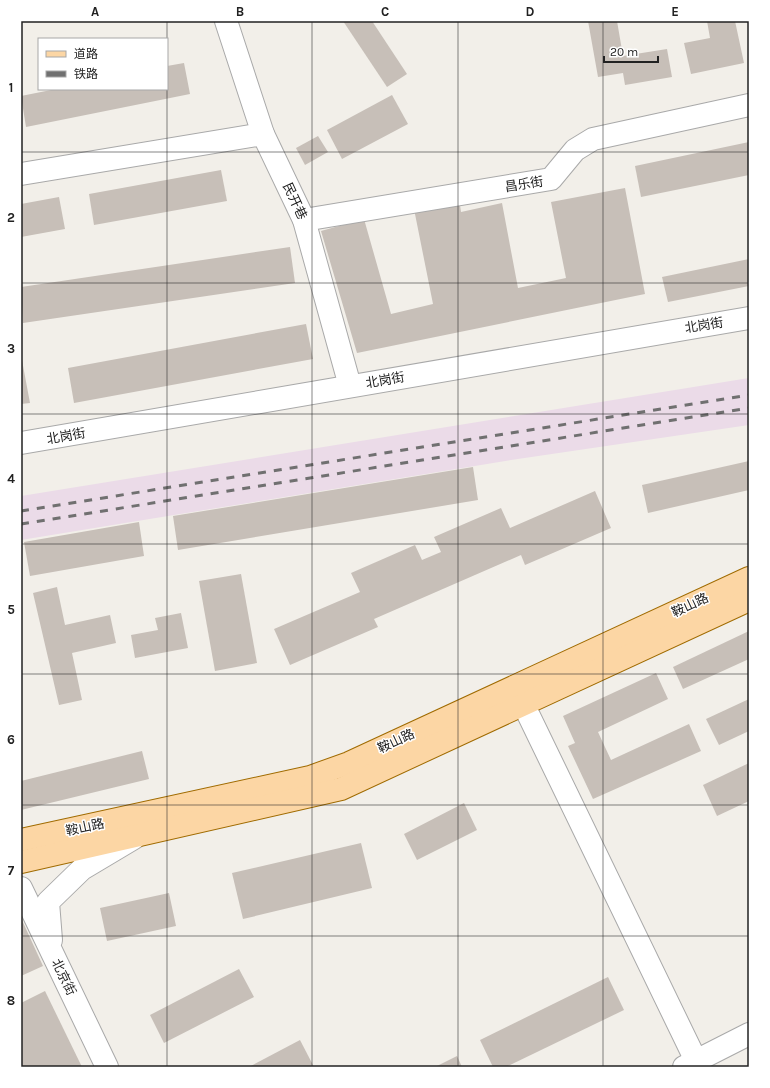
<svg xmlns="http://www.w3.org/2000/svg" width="770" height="1088" font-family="Karla,'Noto Sans SC',sans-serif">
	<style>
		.industrial { fill: #ebdbe8 }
		.building { fill: #c7bfb8 }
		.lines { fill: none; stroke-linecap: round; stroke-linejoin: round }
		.minor-casing { stroke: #a9a9a9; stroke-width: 24 }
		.major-casing { stroke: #a06b00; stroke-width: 24 }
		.minor { stroke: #fff; stroke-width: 22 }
		.major { stroke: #fcd6a4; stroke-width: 22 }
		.rail { stroke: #707070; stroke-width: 3; stroke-dasharray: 8 8; stroke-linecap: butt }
		.grid { fill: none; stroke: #222; stroke-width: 1; stroke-opacity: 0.55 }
		.labels { text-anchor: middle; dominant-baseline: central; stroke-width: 3; stroke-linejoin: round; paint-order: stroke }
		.street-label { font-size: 13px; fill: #222; stroke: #fff }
		.neatline { fill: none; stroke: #222; stroke-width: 1.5 }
		.grid-label { font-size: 13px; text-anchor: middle; font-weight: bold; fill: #222 }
	</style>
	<rect width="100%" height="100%" fill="#f2efe9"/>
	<path class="industrial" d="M749,378V425L511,460L21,540V496Z"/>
	<g class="building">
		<path d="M343,21H372L407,74L387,87Z"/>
		<path d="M588,21H617L623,56L667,49L672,77L625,85L623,73L598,77Z"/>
		<path d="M707,21H735L744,63L691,74L684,43L710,38Z"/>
		<path d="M184,63L190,94L26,127L21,96L56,89H167V66Z"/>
		<path d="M392,95L408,124L342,159L327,130Z"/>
		<path d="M318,136L328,152L305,165L296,148Z"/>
		<path d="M749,142V175L641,197L635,166Z"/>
		<path d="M221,170L227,201L94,225L89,194Z"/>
		<path d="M625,188L645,294L357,353L321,231L364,219L391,314L433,304L414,209L459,198L461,212L502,203L518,288L566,278L551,202Z"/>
		<path d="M59,197L65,229L21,237V204Z"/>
		<path d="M290,247L295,283L23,323L21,287Z"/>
		<path d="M749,259V286L668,302L662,277Z"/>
		<path d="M306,324L313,359L74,403L68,368Z"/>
		<path d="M21,355L30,403L21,404Z"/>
		<path d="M749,461V490L648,513L642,485Z"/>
		<path d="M473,467L478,500L178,550L173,516Z"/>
		<path d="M595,491L611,528L525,565L521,555L374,619L378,627L290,665L274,629L360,592L351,573L415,545L422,560L441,552L434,537L501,508L510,528Z"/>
		<path d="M139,522L144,556L30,576L24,542Z"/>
		<path d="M241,574L257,663L215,671L199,581Z"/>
		<path d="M57,587L65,625L110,615L116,643L72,653L82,700L59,705L33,593Z"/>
		<path d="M181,613L188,648L135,658L131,635L158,630L155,618Z"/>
		<path d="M749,631V659L683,689L673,667Z"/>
		<path d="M656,673L668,699L598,732L611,760L689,724L701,751L593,799L568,746L575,743L563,716Z"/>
		<path d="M749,699V731L719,745L706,719Z"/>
		<path d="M142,751L149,779L21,810V781Z"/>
		<path d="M749,763V801L717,816L703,785Z"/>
		<path d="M464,803L477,830L417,860L404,834Z"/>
		<path d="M361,843L372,888L243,919L232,873Z"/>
		<path d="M169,893L176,926L107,941L100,908Z"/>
		<path d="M21,918L43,966L21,976Z"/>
		<path d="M239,969L254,997L164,1043L150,1015Z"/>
		<path d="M608,977L624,1010L506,1067H493L480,1040Z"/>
		<path d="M45,991L82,1067H21V1003Z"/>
		<path d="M300,1040L314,1067H249Z"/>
		<path d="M457,1056L462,1067H435Z"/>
	</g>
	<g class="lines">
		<defs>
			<g id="minor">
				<path d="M226,21L263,134L304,220L350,386"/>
				<path d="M21,174L263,134"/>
				<path d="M304,220L551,179L575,150L593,139L749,105"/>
				<path d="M21,443L749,318"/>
				<path d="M515,687L699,1067"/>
				<path d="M21,888L107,1067"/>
				<path d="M51,940L48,902L82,869L134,838"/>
				<path d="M684,1067L749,1034"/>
			</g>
			<g id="major">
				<path d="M21,840L310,777L349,763L749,578"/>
				<path d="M21,862L341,789L749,600"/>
			</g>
		</defs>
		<use href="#minor" class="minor-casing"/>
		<use href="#major" class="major-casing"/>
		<use href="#minor" class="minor"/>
		<use href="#major" class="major"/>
		<g class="rail">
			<path d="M21,511L749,395"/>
			<path d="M21,524L749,408"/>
		</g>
	</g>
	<path class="grid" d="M167,21V1067M312,21V1067M458,21V1067M603,21V1067M21,152H749M21,283H749M21,414H749M21,544H749M21,674H749M21,805H749M21,936H749"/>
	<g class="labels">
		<g class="street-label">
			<text transform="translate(524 184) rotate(-9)">昌乐街</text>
			<text transform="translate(295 201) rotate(65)">民开巷</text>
			<text transform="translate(704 325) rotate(-9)">北岗街</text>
			<text transform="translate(385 380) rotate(-10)">北岗街</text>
			<text transform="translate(66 436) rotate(-10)">北岗街</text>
			<text transform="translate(690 605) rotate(-25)">鞍山路</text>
			<text transform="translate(396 741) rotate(-25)">鞍山路</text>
			<text transform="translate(85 827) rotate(-12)">鞍山路</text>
			<text transform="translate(64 977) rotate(64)">北京街</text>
		</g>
	</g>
	<rect width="770" height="1088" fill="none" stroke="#ffffff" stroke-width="44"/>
	<rect x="38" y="38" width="130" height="52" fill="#ffffff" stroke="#a7a7a7"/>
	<rect x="46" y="51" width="20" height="6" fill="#fcd6a4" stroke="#a7a7a7"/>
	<text x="74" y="58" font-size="12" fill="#222222">道路</text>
	<rect x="46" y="71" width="20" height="6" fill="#707070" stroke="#a7a7a7"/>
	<text x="74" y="78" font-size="12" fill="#222222">铁路</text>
	<path d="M604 56v6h54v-6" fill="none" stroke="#222222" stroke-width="2"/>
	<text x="610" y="56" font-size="12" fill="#222222" stroke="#ffffff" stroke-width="3" paint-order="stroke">20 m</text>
	<rect x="22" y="22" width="726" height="1044" class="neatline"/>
	<g class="grid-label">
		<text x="95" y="16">A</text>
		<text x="240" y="16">B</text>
		<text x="385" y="16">C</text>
		<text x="530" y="16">D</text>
		<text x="675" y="16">E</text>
		<text x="11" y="92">1</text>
		<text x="11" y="222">2</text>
		<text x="11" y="353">3</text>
		<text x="11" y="483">4</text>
		<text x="11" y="614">5</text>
		<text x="11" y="744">6</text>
		<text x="11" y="875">7</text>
		<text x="11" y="1005">8</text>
	</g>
</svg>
